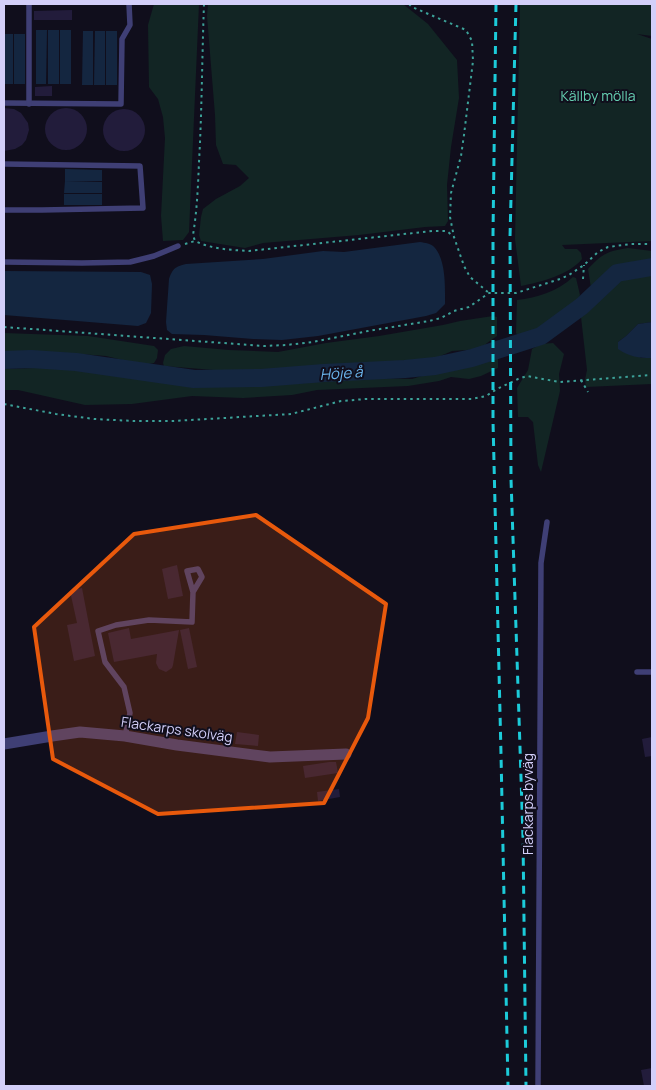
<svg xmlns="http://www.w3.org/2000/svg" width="656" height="1090" font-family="Manrope,sans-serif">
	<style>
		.green { fill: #122524 }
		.water { fill: #142640 }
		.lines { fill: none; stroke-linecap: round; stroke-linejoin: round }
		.river { stroke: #142640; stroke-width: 18 }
		.building { fill: #221c3b }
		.path { stroke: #3ca198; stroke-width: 2; stroke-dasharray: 2.5 4; stroke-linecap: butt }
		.lane { stroke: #3f3f75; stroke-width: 5.5 }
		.street { stroke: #3f3f75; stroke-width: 11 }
		.rail { stroke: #1ccbd9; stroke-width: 3; stroke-dasharray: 8 6; stroke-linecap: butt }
		.marked { fill: #e8590c; fill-opacity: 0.2; stroke: #e8590c; stroke-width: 4; stroke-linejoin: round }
		.labels { text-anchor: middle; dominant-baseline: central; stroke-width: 4; stroke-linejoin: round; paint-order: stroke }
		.park-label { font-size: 14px; fill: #65cfb1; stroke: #100e1c }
		.street-label { font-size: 14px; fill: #d3cff9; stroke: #100e1c }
		.water-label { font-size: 15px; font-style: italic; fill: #6ab4ec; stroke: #100e1c }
	</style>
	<rect width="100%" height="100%" fill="#100e1c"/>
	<g class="green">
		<path d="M154,4H199L189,232L183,240L163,241L161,216L165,138L163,117L158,99L149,87L148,25Z"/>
		<path d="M208,4H403L428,24L457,60L459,98L451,147L447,185L448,221L445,226L425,227L359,235L263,243L245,248L201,241L199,235L201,217L203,209L216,199L240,186L249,178L236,165L223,164L216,145L215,115L207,16Z"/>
		<path d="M520,4H652V36L637,34L652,39V241L562,245L565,249H577L581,253L582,259C569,275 541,282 521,286L515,239Z"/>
		<path d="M628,248L652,251V261C636,260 620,265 606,275C601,279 598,286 591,288L588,269C602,254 607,251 628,248Z"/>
		<path d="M643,272H652V322L638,324L626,336L618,342L641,358H652V384L586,387L585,380L587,370L581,317L605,289L629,274Z"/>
		<path d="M573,277L576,278L580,295L576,305L544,325L532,334L525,337H519L516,333L517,300C537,298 558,291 573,277Z"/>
		<path d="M493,316L497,317V336L487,343L481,349L452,351L431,360H419L405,364L373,363L278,371H226L164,366L163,363L165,355L171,349L184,346L229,350L278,352L326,343L379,336L443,325L460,321Z"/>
		<path d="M4,333L88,336L154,346L158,350L157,358L154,363L143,365L106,356L53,352L4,353Z"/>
		<path d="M553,343L564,354L559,374L560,391L541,472L538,465L533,422L528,417H518L517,388L528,370L532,349L541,344Z"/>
		<path d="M495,354H498V368L481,376L469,379L451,377L439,381L408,386L317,390L292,395L243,398L192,396L132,404L85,405L18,390H4V369L66,367L136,378L188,382L229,385L276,384L306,383L347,377L412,379L454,366L482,360Z"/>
	</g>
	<g class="water">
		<path d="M36,30H47L46,84H36Z"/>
		<rect x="48" y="30" width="11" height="54"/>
		<rect x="60" y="30" width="11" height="54"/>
		<path d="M83,31H93V85H82Z"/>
		<path d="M95,31H105V85H94Z"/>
		<rect x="106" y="31" width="11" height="54"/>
		<rect x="4" y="34" width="9" height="50"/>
		<rect x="14" y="34" width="11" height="50"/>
		<path d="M65,169L102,170V181H65Z"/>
		<path d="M65,181L102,182V193H64Z"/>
		<rect x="64" y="194" width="38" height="11"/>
		<path d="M420,242C425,243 431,243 435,248C446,261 445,287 445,304L436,313L426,316L318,336L282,340L253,339L204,335L172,334L167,330L166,322L169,279C173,268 175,267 186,264L263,259L323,251L344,252Z"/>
		<path d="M4,271L141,272L150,275L152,284L151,313L146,323L138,326L4,315Z"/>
		<path d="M652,322V358C638,358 630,357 618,349V342L626,336L638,324Z"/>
	</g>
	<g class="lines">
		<path class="river" d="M4,360L31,359L76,362L194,379L261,378L324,373L405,369L435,366L472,358L541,336L582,306L617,273L652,267"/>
	</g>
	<g class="building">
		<path d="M72,10V20H34V11Z"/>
		<path d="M52,86V96H35V87Z"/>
		<path d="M4,108L14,109L21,113L28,123L29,130L26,140L22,145L15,149L4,151Z"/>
		<circle cx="66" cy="129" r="21"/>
		<circle cx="124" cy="130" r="21"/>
		<path d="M177,565L183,596L168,599L162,569Z"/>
		<path d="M82,588L95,656L74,661L67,625L77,623L70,591Z"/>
		<path d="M129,628L131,639L179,630L173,665L172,668L166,672L159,669L156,663L157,654L114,662L108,633Z"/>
		<path d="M189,628L197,667L188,669L180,630Z"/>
		<path d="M237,732L259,735L258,746L235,744Z"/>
		<path d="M652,737V756L645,757L642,739Z"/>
		<path d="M329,762H336L338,773L305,778L303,766Z"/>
		<path d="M339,789L340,797L318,801L317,792Z"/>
		<path d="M652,1068V1086H644L641,1070Z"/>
	</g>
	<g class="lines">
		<g class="path">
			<path d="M204,4C202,56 202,109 199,162C198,186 197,211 193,235L195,241C211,249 231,250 249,251L432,231H447L454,237"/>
			<path d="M409,4L412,7L466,30L472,41L473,61L464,135L461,156L451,193L450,217L454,237L464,266L470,277L489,293"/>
			<path d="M185,244L195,241"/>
			<path d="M583,279L584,265"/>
			<path d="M4,327L264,346L286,345L313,342L368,331L429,321L441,318L454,311L469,307L489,293H516L560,279L569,275L584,265L598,252L608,247L631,244H652"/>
			<path d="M581,380L588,392"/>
			<path d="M4,404L56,414L94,419L134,421H174L291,414L341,401L366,399H472L486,396L497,389L518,379L527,376L559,382L652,375"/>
		</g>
		<g class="lane">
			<path d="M4,103L121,104L122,39L130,25L129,4"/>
			<path d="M29,104V4"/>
			<path d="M4,164L140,166L143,208L42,210H4"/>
			<path d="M4,262L82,263L130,262L154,256L178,246"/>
			<path d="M637,672H652"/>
			<path d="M125,736L130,713L124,687L105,662L98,631L116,625L149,620L192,622L193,592L202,577L198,569L187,571L193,592"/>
			<path d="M538,1086L541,563L547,522"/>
		</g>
		<path class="street" d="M4,744L52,736L80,732L125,736L177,745L270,757L346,754"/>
		<g class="rail">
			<path d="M496,4L493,234V421L501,754L508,1086"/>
			<path d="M516,4L510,237L511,479L523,837L526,1086"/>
		</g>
	</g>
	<path class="marked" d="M256,515L386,604L368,718L324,803L158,814L53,759L34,627L134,534Z"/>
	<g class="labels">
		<g class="park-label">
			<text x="598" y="95">Källby mölla</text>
		</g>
		<g class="street-label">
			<text transform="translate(177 729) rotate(8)">Flackarps skolväg</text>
			<text transform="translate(527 804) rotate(-90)">Flackarps byväg</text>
		</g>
		<g class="water-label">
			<text transform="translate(341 373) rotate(-4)">Höje å</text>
		</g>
	</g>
	<rect width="656" height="1090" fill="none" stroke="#d3cff9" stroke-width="10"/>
</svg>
